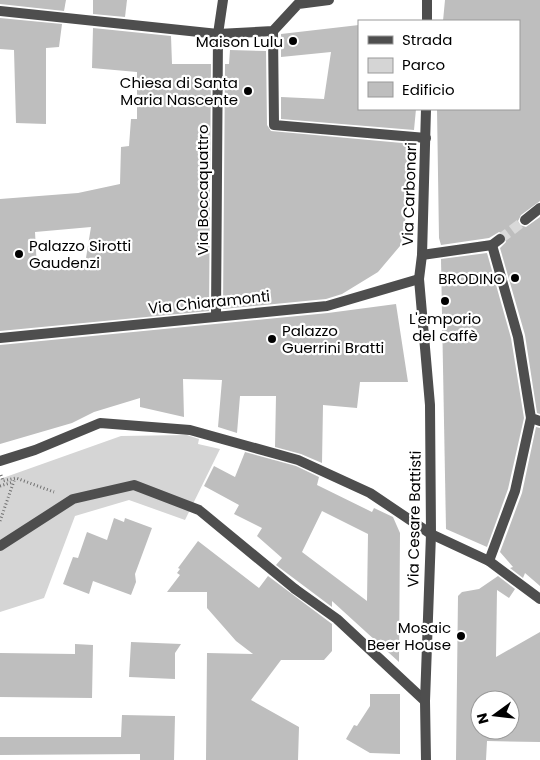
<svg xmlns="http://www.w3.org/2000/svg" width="540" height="760" font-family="Poppins,sans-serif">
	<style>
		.green { fill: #d5d5d5 }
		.building { fill: #bebebe; fill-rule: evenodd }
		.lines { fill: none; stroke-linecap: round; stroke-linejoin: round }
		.street-tunnel { stroke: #d9d9d9; stroke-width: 10; stroke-dasharray: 10 5; stroke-linecap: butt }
		.path { stroke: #707070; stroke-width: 3; stroke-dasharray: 1 2.5; stroke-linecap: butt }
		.lane { stroke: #4e4e4e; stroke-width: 10 }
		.street { stroke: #4e4e4e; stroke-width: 10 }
		.poi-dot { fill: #000; stroke: #fff; stroke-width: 2 }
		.labels { text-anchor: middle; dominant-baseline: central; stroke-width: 4.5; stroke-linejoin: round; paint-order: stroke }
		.poi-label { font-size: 15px; fill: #000; stroke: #fff; text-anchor: end }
		.street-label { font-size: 15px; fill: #000; stroke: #fff }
	</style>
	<rect width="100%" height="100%" fill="#fff"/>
	<path class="green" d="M187,435L199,439L198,444L220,449L185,520L129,500L75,516L44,598L0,612V479L121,436Z"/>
	<g class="building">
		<path d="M0,0H66L64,11L0,4Z"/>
		<path d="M93,0H127L125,17L93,14Z"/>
		<path d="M445,0H540V201L521,215L518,221L520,225L526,227L540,217V414L537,413L525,335L500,248L506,242V235L499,232L489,238L441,245L439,238L437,109H519V21H443Z"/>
		<path d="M0,18L62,24L59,47L46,48V124L16,123L14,50L0,49Z"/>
		<path d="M359,25V109H416L414,130L281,119V97L324,99L331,52L281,57V34Z"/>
		<path d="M93,28L171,36L172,64H211L209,311L0,331V199L78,193L120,184L121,147L129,146L131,119H137V72L92,68ZM91,227L85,264L37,269L35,232Z"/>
		<path d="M230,50L266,51L267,125L271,131L413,144L404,232L400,246L378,272L342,294L326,299L223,309L225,64H229Z"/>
		<path d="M487,253L511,338L524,418L508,489L487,547L446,529L441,259Z"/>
		<path d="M396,304L408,382H360L357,408L323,405L322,463L301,454L275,447L276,396H240L237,433L218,427L222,380L183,379L184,417L140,407V398L94,412L72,423L0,444V345L328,313Z"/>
		<path d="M536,427L540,428V586L525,573L523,578L510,568L513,567L500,552L522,493Z"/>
		<path d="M245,452L296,466L319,477L317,485L372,512L374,508L393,517L400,533L399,662L332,601V607L276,565L282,558L257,536L262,528L234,514L239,505L204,486L214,466L235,477ZM322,511L368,534L367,601L302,552Z"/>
		<path d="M114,518L124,522L125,518L152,528L135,574L136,582L131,595L93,581L89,594L63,584L73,557L78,558L87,532L107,540Z"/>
		<path d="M198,541L259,588L268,576L332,624V651L324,660H281L251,700L299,727L298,760H206L207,653L253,654L236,641L207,608V592H167L180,575L177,573L180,569L178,568Z"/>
		<path d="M498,576L515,589L509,598L497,590L496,657L540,632V742L487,741L486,760H456L458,596L462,592L479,589ZM480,700H510V730H480Z"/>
		<path d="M131,642L181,644L175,653V679L129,677Z"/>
		<path d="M75,644L93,645L92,698L0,697V653L75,654Z"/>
		<path d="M370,694H400V754L370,753L346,739L354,725L357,726L370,706Z"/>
		<path d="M122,715L175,716L174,760H140V754L0,755V737H121Z"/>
	</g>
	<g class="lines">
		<path class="street-tunnel" d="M500,239L525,220"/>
		<g class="path">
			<path d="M1,475L3,481L16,478L54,492"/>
			<path d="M0,486L13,482"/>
			<path d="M0,521L15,478"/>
		</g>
		<path class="lane" d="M295,589L337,619L425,701"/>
		<g class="street">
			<path d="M0,11L218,34L273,31L298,4L329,0"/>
			<path d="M427,21V0"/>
			<path d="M273,31L274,125L426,138"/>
			<path d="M426,109L422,255L419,279L430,405L431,534L425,701L426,760"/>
			<path d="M525,220L540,208"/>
			<path d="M492,245L518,337L531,418L540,421"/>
			<path d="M422,255L492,245L500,239"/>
			<path d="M216,316L218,34L223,0"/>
			<path d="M0,338L327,306L419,279"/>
			<path d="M0,461L35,450L100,423L190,430L298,460L370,493L431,534L489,561L540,599"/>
			<path d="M0,546L73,499L134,485L199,510L295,589"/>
			<path d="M489,561L515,491L531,418"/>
		</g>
	</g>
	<g class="poi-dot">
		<circle cx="293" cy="41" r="5"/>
		<circle cx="248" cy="91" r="5"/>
		<circle cx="19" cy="254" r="5"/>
		<circle cx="515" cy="278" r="5"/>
		<circle cx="445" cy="301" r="5"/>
		<circle cx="272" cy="339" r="5"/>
		<circle cx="461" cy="636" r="5"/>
	</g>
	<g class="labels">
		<g class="poi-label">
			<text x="283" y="41">Maison Lulu</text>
			<text x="238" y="82">Chiesa di Santa<tspan x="238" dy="17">Maria Nascente</tspan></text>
			<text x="29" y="245" text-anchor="start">Palazzo Sirotti<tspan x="29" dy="17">Gaudenzi</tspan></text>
			<text x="505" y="278">BRODINO</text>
			<text x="445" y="318" text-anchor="middle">L'emporio<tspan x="445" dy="17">del caffè</tspan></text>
			<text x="282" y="330" text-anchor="start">Palazzo<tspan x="282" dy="17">Guerrini Bratti</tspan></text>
			<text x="451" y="627">Mosaic<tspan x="451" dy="17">Beer House</tspan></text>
		</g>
		<g class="street-label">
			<text transform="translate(202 190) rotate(-90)">Via Boccaquattro</text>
			<text transform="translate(409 194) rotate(-88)">Via Carbonari</text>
			<text transform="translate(209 302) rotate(-6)">Via Chiaramonti</text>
			<text transform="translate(414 519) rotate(-89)">Via Cesare Battisti</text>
		</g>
	</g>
	<rect x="358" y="20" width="162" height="90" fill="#ffffff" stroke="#999999"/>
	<rect x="368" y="36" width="25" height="8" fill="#4e4e4e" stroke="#999999"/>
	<text x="402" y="45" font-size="15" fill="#000000">Strada</text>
	<rect x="368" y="58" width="25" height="15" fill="#d5d5d5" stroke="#999999"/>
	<text x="402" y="70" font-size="15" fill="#000000">Parco</text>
	<rect x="368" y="82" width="25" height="15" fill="#bebebe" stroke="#999999"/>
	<text x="402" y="95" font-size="15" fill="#000000">Edificio</text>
	<g transform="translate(495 715) rotate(255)"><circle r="24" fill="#ffffff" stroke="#999999"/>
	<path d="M0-4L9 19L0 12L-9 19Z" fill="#000000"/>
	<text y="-8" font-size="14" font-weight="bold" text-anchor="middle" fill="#000000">N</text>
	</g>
</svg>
